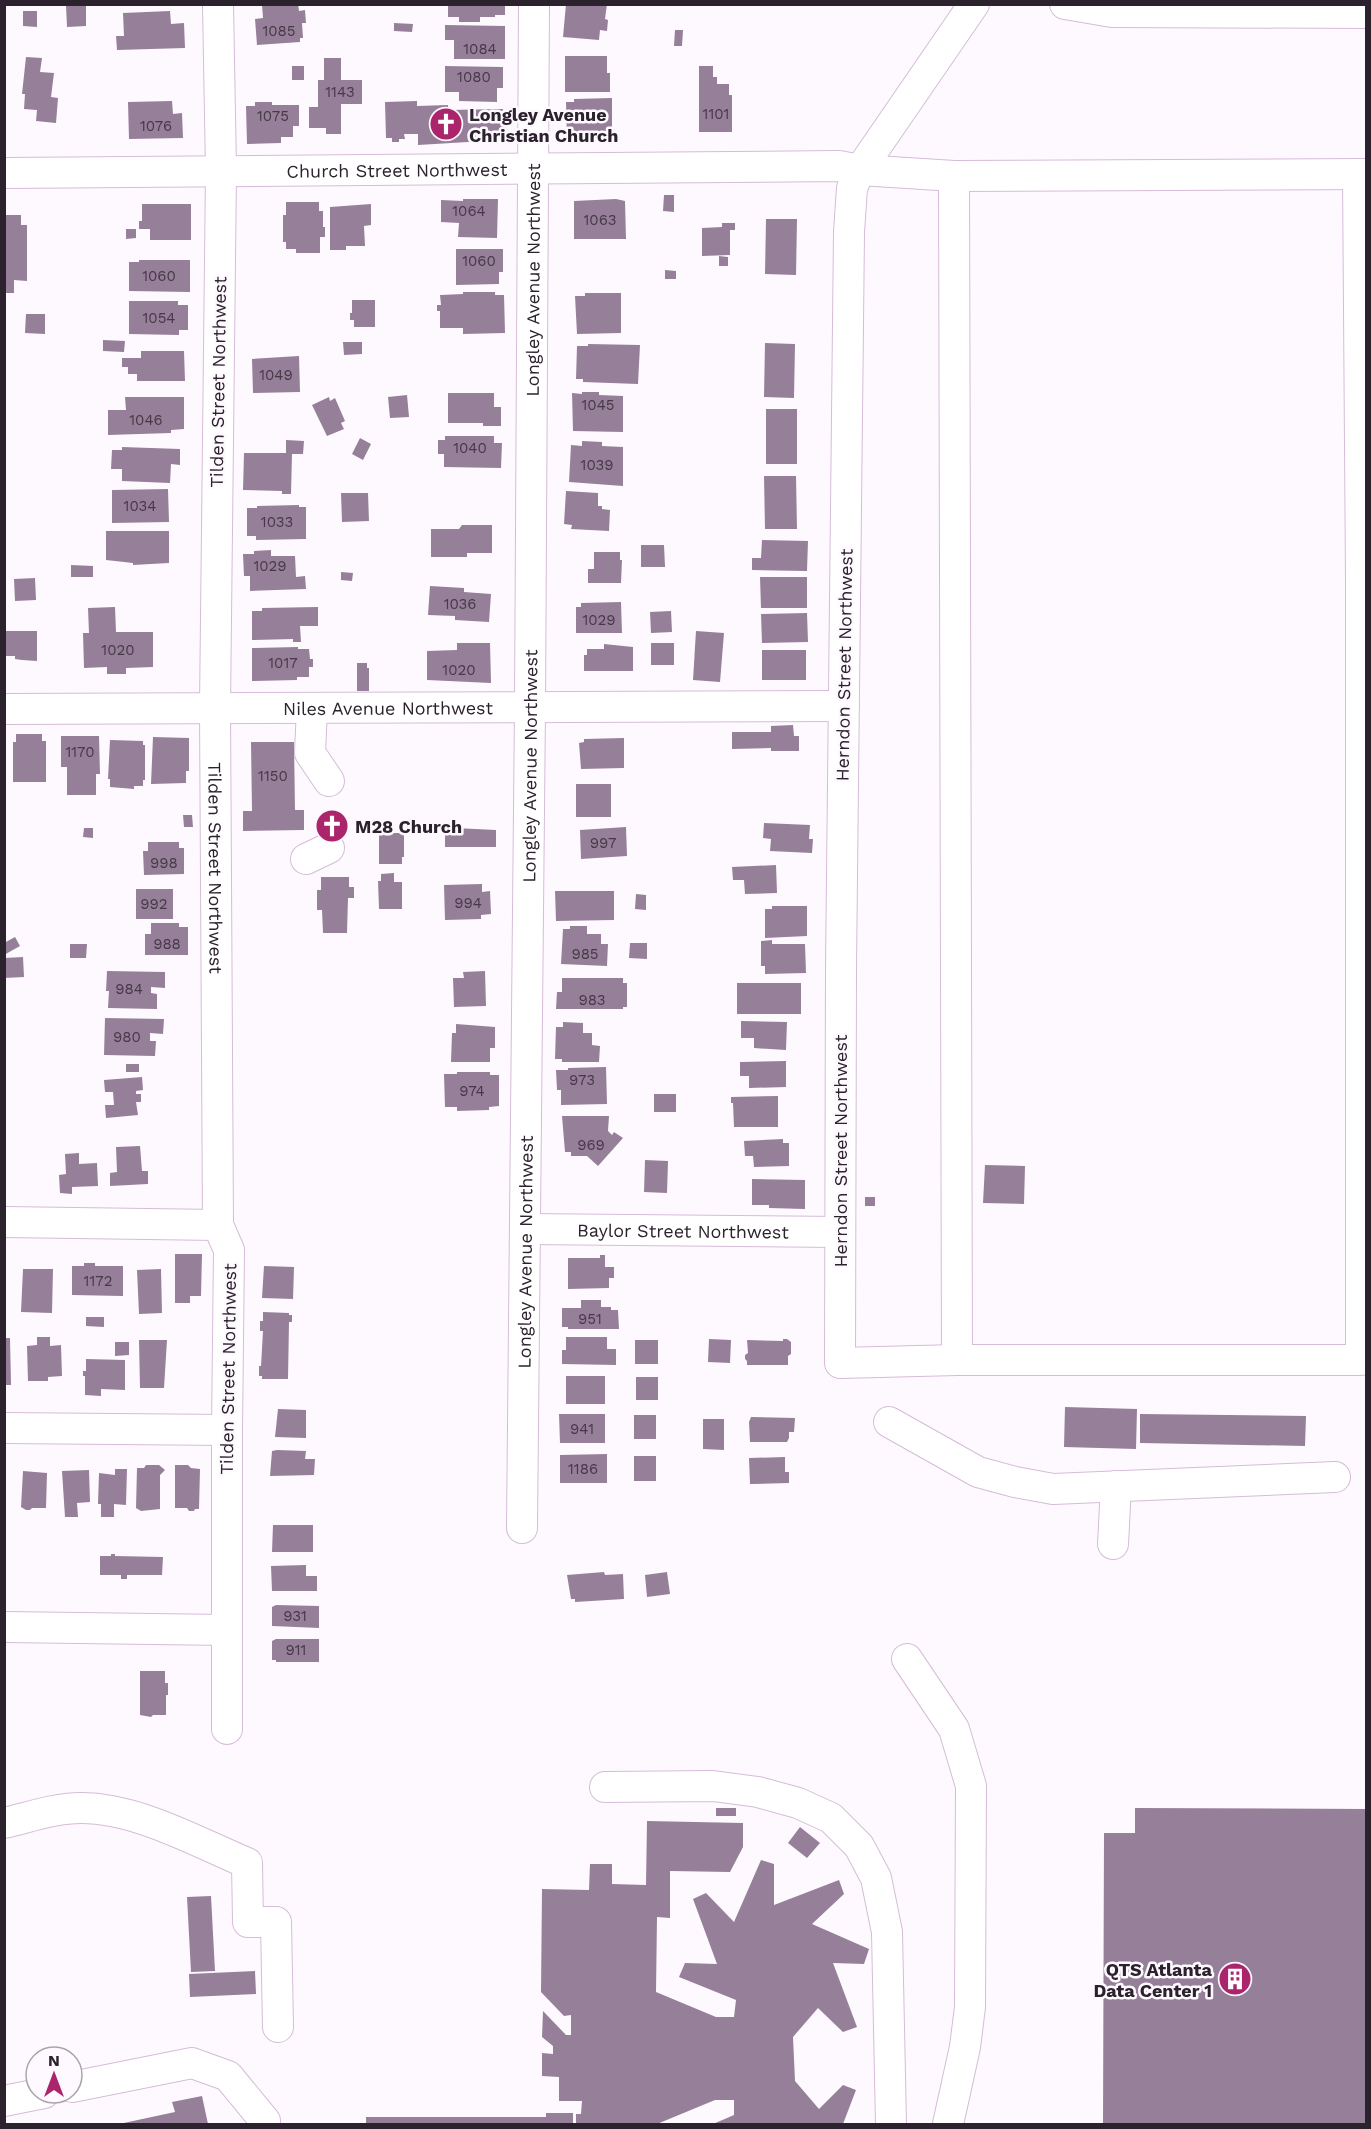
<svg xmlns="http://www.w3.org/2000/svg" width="1371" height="2129" font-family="'Work Sans',sans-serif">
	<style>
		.building { fill: #967f99 }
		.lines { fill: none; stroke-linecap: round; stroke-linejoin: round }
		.minor-casing { stroke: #d5bcd8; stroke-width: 32 }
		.minor { stroke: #fff; stroke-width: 30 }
		.labels { text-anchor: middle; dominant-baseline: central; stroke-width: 5; stroke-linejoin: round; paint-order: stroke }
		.number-label { font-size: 15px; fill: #463948 }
		.poi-label { font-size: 18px; font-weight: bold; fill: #2c222d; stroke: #fef9ff; text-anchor: start }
		.street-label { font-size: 18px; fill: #2c222d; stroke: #fef9ff }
	</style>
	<rect width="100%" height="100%" fill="#fef9ff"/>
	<g class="building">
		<path d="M298,4L299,11L305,10L306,23H302L303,38H300V42L257,45L255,19L263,18L262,5Z"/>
		<path d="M448,4H505V15H495V17H480V22H459V17H448Z"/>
		<path d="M566,4H607L605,19L608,20L607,31L600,30L599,40L563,37Z"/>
		<path d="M66,5H86V26L67,27Z"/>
		<path d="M23,11H37V27L23,26Z"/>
		<path d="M170,11L171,24L184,23L185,48L117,50L116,36H124L123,13Z"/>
		<path d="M394,23L413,24L412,32L394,31Z"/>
		<path d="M445,25L505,26V59H454V40H445Z"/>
		<path d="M675,30H683L682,46H674Z"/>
		<path d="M565,56H607V73H610V92H565Z"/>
		<path d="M26,57L42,58L40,72L54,73L51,97L58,98L56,123L36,121L37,110L24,109L25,94H22Z"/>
		<path d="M324,58H341V80H362V104H341V134H326V128H309V107H318V80H324Z"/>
		<rect x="292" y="66" width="12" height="14"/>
		<path d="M445,66L503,67V88H497V102L459,101V92H445Z"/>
		<path d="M699,66H713V77H717V84H729V95H732V132H699Z"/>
		<path d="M612,98V135L598,136L599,139L567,140L566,102H574V99Z"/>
		<path d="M172,101L173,114L182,113L183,138L129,139L128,102Z"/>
		<path d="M417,101V106L448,105V110L503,109L506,129H501V140L418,145V134H404L405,139H399V142H392V138H386L385,102Z"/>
		<path d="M255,102H272V105H299V126H293V137H281V143L247,144L246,106H255Z"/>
		<path d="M664,195H674V212L663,211Z"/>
		<path d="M463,199H498L497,238L458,237L459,223L441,222V200L463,201Z"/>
		<path d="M616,199L625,201L626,239H574V201Z"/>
		<path d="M286,202H319V211H323V227H325V237H320V253H296V249H286V242H283V215H286Z"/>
		<path d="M142,204H191V240H150V229H139V221H142Z"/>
		<path d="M371,204V225L364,226L365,246H346V250H330V207Z"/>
		<path d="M4,215H21V225H27V281L14,280V293H4Z"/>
		<path d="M766,219H797L796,275L765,274Z"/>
		<path d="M722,223H735V230H730V255L702,256V228L722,227Z"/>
		<path d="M126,229H136V238L126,239Z"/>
		<path d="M456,249H503V272H499V284L456,285Z"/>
		<path d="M719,256L728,257V266H719Z"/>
		<path d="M139,260H190V292L129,291V262H139Z"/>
		<path d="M665,270L676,271V279H665Z"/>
		<path d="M463,292H495V295H504L505,333L463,334V328H440V311H437V305H441L440,295L463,294Z"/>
		<path d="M585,293H621V333L577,334L575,296H585Z"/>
		<path d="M352,300H375V327H354V320H350V313H352Z"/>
		<path d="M129,301H178V305H188V330H179V335L129,334Z"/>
		<path d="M26,314H45V334L25,333Z"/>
		<path d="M103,340L125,341L124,352L103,351Z"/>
		<path d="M343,342H362V354L344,355Z"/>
		<path d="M765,343L795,344L794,398L764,397Z"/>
		<path d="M588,344L640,345L638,384L583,382V379H576L577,346H588Z"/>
		<path d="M141,351H184L185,381H137V374H128V367H122V358H141Z"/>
		<path d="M299,356L300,392L253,393L252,359Z"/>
		<path d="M582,392H599V395L623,396V432L573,431L572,393L582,394Z"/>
		<path d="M448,393H494V407H501V426H483V423H448Z"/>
		<path d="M407,395L409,417L390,418L388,397Z"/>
		<path d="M125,397H184V429L171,430V433L108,435V410H126Z"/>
		<path d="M329,397L330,401L335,398L345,421L341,423L344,429L327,436L312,405Z"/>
		<rect x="766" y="409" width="31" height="55"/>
		<path d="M445,436H494V443H502L501,468L444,467V454H438V440H445Z"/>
		<path d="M360,438L371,444L363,460L352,454Z"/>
		<path d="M286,440L304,441L303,454H292L291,494H282V491L243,490L244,453H286Z"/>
		<path d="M582,441L602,442V446L623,447V486L569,482L571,445L582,446Z"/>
		<path d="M122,447L180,449V465L171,464L170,483L122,481V469H111L112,450H122Z"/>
		<path d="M764,476H796L797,529H765Z"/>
		<path d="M168,489L169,522L112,523V490Z"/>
		<path d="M566,491L598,493V506H602V509L610,510L609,531L571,529L572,525L564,524Z"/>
		<path d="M341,493H368L369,521L342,522Z"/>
		<path d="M299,505V507H306V539L256,540V536H247V508H257V506Z"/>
		<path d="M462,525H492V553H467V557H431V529H459Z"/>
		<path d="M106,531H169V563L133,565V563L106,560Z"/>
		<path d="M762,540L808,541L807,571L752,570V558H761Z"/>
		<path d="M641,545H664L665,567H641Z"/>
		<path d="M271,550V556H295L296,577L305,576L306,589L250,591V576H244L243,554H254V551Z"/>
		<path d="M594,552H620V560H622L621,583H588V569H594Z"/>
		<path d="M71,565L93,566V577H71Z"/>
		<path d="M341,572L353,573L352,581L341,580Z"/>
		<path d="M760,577H807V608H761Z"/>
		<path d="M35,578L36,600L15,601L14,579Z"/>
		<path d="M430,586L464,588V592L491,594L489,622L455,620V616L428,615Z"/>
		<path d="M621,602L622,633H576V607H581V603Z"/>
		<path d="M115,607L116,632H153V667L126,668V674H107V667L84,668L83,633H89L88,608Z"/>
		<path d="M318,607V626H300L301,642H293V639L252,640V611H262V608Z"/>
		<path d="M671,611L672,632L651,633L650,612Z"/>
		<path d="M807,613L808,642L762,643L761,614Z"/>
		<path d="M4,631H37V661L22,660L15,659V656H4Z"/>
		<path d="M696,631L724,633L720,682L693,680Z"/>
		<path d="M457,643H490L491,683L427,680V651L457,650Z"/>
		<rect x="651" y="643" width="23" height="22"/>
		<path d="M604,644L633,647V671H584V655H587V649H604Z"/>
		<path d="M298,647V649H309L310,659H313V667H309V677H297V680L252,681V648Z"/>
		<rect x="762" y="650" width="44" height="30"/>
		<path d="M357,663H367V668H369V691H357Z"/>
		<path d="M793,725L794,736H799V751H771V748L732,749V732H771V726Z"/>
		<path d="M16,734H42V741H46V782H13V742H16Z"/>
		<path d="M61,736H99L100,774H96V795H67V767H61Z"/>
		<path d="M153,737L189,738V771H186V783L151,784Z"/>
		<path d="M624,738V768L581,769L579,743L584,742V739Z"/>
		<path d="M110,740L143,741V745H145V780H143V786H134V789L110,787V779H108Z"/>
		<path d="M251,742H294L295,810H304V830L243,831V811H252Z"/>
		<rect x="576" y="784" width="35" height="33"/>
		<path d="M183,815H192L193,827H184Z"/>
		<path d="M764,823L810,825L809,839H813L812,853L770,851L771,839L763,838Z"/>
		<path d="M626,827L627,856L581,859L580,830Z"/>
		<path d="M84,828H93V838L83,837Z"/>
		<path d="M455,828L496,830V847H445V831H455Z"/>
		<path d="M379,833H404V857H402V864H379Z"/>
		<path d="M148,842H179V848H184V874L144,875L143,851H148Z"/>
		<path d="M776,865L777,893L745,894L744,880H733L732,867Z"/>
		<path d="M394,873V882H402V909H379L378,881H381V874Z"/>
		<path d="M321,877H349V887H354V898H348L347,933H323L322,910H317V890H321Z"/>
		<path d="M482,884V892L490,891L491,914L481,915V919L445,920L444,885Z"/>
		<rect x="136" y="889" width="37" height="30"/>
		<path d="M555,891H614V920L556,921Z"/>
		<path d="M636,894L646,895V910L635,909Z"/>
		<path d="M772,906H807V936L765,938V909H772Z"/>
		<path d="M151,923H179V927H188V955H145V934H151Z"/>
		<path d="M570,926H587V934H601V944H608L607,966L561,964L563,929H570Z"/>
		<path d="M15,937L20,946L4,955V943Z"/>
		<path d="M772,940V944H805L806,973L765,974V966H761V941Z"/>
		<path d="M630,943H647V959L629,958Z"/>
		<path d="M70,944H87L86,958H70Z"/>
		<path d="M23,957L24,977L4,978V958Z"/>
		<path d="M107,971L165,972V988L151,987V993L157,994V1009L108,1008L109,991H106Z"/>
		<path d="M485,971L486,1006L454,1007L453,978H464L463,972Z"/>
		<path d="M562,978H623V983H627V1007H623V1009H556L557,992H562Z"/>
		<rect x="737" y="983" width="64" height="31"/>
		<path d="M105,1018L164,1019L163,1034L150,1033V1041H156L155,1056L104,1055Z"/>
		<path d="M741,1021L787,1022L786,1050L754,1048V1038H741Z"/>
		<path d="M563,1022L583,1023V1033H592V1045L600,1046L599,1062H562V1059H555L556,1027H563Z"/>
		<path d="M456,1024L495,1027V1048H490V1062H451L452,1033H456Z"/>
		<path d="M786,1061V1087L749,1088V1076H740V1062Z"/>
		<rect x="126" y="1064" width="13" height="8"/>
		<path d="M606,1067L607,1104L561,1105V1090H557L556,1070H568V1068Z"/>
		<path d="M457,1072H490V1075H499V1106L489,1107V1110L457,1111V1107H445L444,1074H457Z"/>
		<path d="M142,1077L143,1090L136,1091V1094H141V1102H136L138,1115L106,1118L105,1105H114L113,1092H105L104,1080Z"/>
		<rect x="654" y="1094" width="22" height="18"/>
		<path d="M778,1096V1127H734L733,1103H731V1097Z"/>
		<path d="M562,1116H609L608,1131L612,1135L614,1132L623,1138L598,1166L587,1156H571V1152H565Z"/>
		<path d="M783,1139V1143H789V1166L754,1167L753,1156H745L744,1141Z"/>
		<path d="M140,1146L142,1171H148V1184L110,1186V1173L117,1172L116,1147Z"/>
		<path d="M79,1153V1164L97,1163L98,1186L72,1187V1194L60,1193L59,1175L66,1174L65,1154Z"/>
		<path d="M645,1160L668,1161L667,1193L644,1192Z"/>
		<path d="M985,1165L1025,1166L1024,1204L983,1203Z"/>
		<path d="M752,1179L805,1180V1209L769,1208V1205H752Z"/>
		<rect x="865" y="1197" width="10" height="9"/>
		<path d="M175,1254H202L201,1296H190V1303H175Z"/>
		<path d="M600,1255H605V1267H614V1278H609V1288L568,1289V1258H600Z"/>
		<path d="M84,1263H95V1266H123V1296L72,1295V1266H84Z"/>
		<path d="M264,1266L294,1267L293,1299L262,1298Z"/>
		<path d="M23,1269H53L52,1313L21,1312Z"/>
		<path d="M161,1269L162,1313L139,1314L137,1270Z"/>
		<path d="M581,1300H601V1307H611V1310H618L619,1329H568V1327H562V1308H581Z"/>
		<path d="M263,1312L289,1313V1315H292V1322H289L288,1379H262V1376H259V1366H261L263,1331H260V1321H263Z"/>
		<path d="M86,1317H104V1327L86,1326Z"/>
		<path d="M37,1337H50V1346L61,1345L62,1376L48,1377V1381H28L27,1346L37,1345Z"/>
		<path d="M566,1337H607V1349H616V1365L562,1364V1350H566Z"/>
		<path d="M4,1338H10L11,1385H4Z"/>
		<path d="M709,1339L731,1340L730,1363L708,1362Z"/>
		<path d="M783,1339H787L791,1342V1354L788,1356V1365H747V1361L745,1359V1355L748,1353L747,1340L783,1341Z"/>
		<path d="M139,1340H167L164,1388H140Z"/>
		<rect x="635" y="1340" width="23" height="24"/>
		<path d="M115,1342H129V1355L115,1356Z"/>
		<path d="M86,1359L125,1360V1390L101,1389V1396L85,1395V1376H83V1371H86Z"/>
		<rect x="566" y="1376" width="39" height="28"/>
		<rect x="636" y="1377" width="22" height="23"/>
		<path d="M1065,1407L1137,1409L1136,1449L1064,1447Z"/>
		<path d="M278,1409L306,1410V1438L275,1437Z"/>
		<path d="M559,1414H605V1443H560Z"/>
		<path d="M1140,1414L1306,1416L1305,1446L1140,1443Z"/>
		<rect x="634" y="1415" width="22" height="24"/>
		<path d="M751,1417L795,1418L794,1432H789V1438L787,1442H750L749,1422Z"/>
		<path d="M703,1419H724V1450L703,1449Z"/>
		<path d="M277,1450L306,1451L305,1459H315L314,1475L270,1476L272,1451Z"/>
		<path d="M607,1454V1483H560V1455Z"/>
		<rect x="634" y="1456" width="22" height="25"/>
		<path d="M785,1457V1472H789V1483L750,1484L749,1458Z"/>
		<path d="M146,1465H159L165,1470L160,1475V1509L141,1511L136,1508L137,1468H144Z"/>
		<path d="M175,1465H188L191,1468L200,1469L199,1509H195L194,1511H189L187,1508H175Z"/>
		<path d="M115,1469H127L126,1505L114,1504V1517H101V1504H98L99,1473L115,1475Z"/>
		<path d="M89,1470L90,1502L77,1503L78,1517H65L62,1471Z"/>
		<path d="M23,1471L47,1473L46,1508H32L30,1510H26L21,1507Z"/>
		<path d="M273,1525H313V1552H272Z"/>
		<path d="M111,1554H115V1556L163,1557L162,1575H127V1579H121V1575H100V1556H111Z"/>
		<path d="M306,1565V1576H317V1591H272L271,1566Z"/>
		<path d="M604,1572L605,1575L623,1574L624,1599L575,1602V1599H571L567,1575Z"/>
		<path d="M667,1572L670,1594L647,1597L645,1575Z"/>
		<path d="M276,1605L319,1606V1628L272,1626V1607Z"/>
		<path d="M276,1639H319V1662H276V1660H272V1641Z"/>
		<path d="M140,1671H165V1683H168V1695H166V1715H153L151,1717L140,1715Z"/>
		<rect x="716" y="1808" width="20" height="8"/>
		<path d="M1135,1808L1366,1809V2124H1103L1104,1833H1135Z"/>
		<path d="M647,1821L743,1823V1847L730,1872L670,1871V1918L657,1917L656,1992L716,2017H734L736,2000L679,1977L685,1963L717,1964L693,1899L706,1893L734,1922L761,1860L774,1864V1905L839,1880L844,1894L812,1924L869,1949L864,1964L833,1963L857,2027L843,2032L818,2008L793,2037L795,2081L819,2109L843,2085L856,2090L843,2124H713L734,2115V2100H715L657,2124H576V2114H581L582,2101H559V2077L542,2076V2053L553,2054V2046L542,2037L543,2011L566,2035H571V2015L564,2016L541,1992L542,1889L589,1890L590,1864H612V1884L646,1885Z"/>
		<path d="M800,1827L820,1843L807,1858L788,1843Z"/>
		<path d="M211,1896L215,1971L191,1972L187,1897Z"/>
		<path d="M255,1971L256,1994L190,1997L189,1974Z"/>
		<path d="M202,2096L208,2124H119L175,2112L172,2102Z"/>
		<path d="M546,2113H573V2124H366V2117H546Z"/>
	</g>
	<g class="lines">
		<defs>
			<g id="minor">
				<path id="s1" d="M218,4L221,171L215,708L218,1225L229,1250L227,1430V1729"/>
				<path d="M974,4L860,170L852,188L849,232L841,968L840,1363L957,1360H1361V579L1358,174"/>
				<path d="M1065,4L1112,12L1366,13"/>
				<path id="s2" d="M4,173L839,166L860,170L954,176L1366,174"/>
				<path d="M954,176L957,1360"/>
				<path d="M312,708L310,753L329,781"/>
				<path id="s3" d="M4,709L844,706"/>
				<path d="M306,859L329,848"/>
				<path d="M4,1222L218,1225"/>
				<path id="s4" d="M525,1229L840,1232"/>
				<path d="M889,1422L978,1472L1015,1482L1053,1489L1335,1477"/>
				<path d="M4,1428L227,1430"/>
				<path id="s5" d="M522,1528L530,707L534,4"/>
				<path d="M1113,1544L1116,1486"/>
				<path d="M4,1627L227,1630"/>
				<path d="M907,1659L954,1729L971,1786L970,2007L965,2047L948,2124"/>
				<path d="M605,1787L713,1786L758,1792L798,1803L831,1818L859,1846L876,1878L887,1932L891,2124"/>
				<path d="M4,1823C30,1817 55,1808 81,1808C137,1808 197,1842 247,1863L248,1922H276L278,2027"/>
				<path d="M72,2087L192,2063L228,2076L265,2121V2124"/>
				<path d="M4,2101L44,2093"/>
			</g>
		</defs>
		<use href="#minor" class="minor-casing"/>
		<use href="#minor" class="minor"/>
	</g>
	<defs>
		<symbol id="church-disc" viewBox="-11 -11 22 22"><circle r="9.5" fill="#ab256d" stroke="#fef9ff"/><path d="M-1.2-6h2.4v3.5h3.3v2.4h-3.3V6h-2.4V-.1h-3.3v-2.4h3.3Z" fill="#fff"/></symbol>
		<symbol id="building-disc" viewBox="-11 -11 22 22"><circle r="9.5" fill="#ab256d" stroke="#fef9ff"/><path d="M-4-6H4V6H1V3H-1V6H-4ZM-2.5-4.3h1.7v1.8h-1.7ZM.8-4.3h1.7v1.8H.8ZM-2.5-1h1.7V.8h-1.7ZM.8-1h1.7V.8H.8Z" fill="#fff"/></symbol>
	</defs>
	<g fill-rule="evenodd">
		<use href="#church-disc" x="427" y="105" width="38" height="38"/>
		<use href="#church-disc" x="313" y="807" width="38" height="38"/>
		<use href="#building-disc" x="1216" y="1960" width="38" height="38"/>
	</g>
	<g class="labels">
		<g class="number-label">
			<text x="279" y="31">1085</text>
			<text x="480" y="49">1084</text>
			<text x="474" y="77">1080</text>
			<text x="340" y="92">1143</text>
			<text x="716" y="114">1101</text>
			<text x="273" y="116">1075</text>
			<text x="156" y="126">1076</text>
			<text x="469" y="211">1064</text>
			<text x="600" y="220">1063</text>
			<text x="479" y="261">1060</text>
			<text x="159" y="276">1060</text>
			<text x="159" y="318">1054</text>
			<text x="276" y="375">1049</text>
			<text x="598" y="405">1045</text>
			<text x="146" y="420">1046</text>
			<text x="470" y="448">1040</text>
			<text x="597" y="465">1039</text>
			<text x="140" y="506">1034</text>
			<text x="277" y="522">1033</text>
			<text x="270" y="566">1029</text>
			<text x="460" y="604">1036</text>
			<text x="599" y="620">1029</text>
			<text x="118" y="650">1020</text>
			<text x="283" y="663">1017</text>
			<text x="459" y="670">1020</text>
			<text x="80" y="752">1170</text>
			<text x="273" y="776">1150</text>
			<text x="603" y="843">997</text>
			<text x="164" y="863">998</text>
			<text x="468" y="903">994</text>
			<text x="154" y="904">992</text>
			<text x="167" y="944">988</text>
			<text x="585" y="954">985</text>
			<text x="129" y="989">984</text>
			<text x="592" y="1000">983</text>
			<text x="127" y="1037">980</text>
			<text x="582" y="1080">973</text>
			<text x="472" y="1091">974</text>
			<text x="591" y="1145">969</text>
			<text x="98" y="1281">1172</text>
			<text x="590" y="1319">951</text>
			<text x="582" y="1429">941</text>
			<text x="583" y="1469">1186</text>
			<text x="295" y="1616">931</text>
			<text x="296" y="1650">911</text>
		</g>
		<g class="poi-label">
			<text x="469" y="114">Longley Avenue<tspan x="469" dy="21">Christian Church</tspan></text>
			<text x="355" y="826">M28 Church</text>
			<text x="1212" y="1969" text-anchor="end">QTS Atlanta<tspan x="1212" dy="21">Data Center 1</tspan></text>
		</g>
		<g class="street-label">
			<text stroke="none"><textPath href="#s2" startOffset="393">Church Street Northwest</textPath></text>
			<text stroke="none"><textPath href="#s5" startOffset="1248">Longley Avenue Northwest</textPath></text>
			<text transform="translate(218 382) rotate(-89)">Tilden Street Northwest</text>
			<text transform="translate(844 665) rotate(-89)">Herndon Street Northwest</text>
			<text stroke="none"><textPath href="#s3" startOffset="384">Niles Avenue Northwest</textPath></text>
			<text stroke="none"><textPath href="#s5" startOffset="762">Longley Avenue Northwest</textPath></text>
			<text stroke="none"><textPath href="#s1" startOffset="864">Tilden Street Northwest</textPath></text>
			<text transform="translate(840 1151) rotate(-90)">Herndon Street Northwest</text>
			<text stroke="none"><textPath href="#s4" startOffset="158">Baylor Street Northwest</textPath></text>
			<text stroke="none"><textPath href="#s5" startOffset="276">Longley Avenue Northwest</textPath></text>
			<text transform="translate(228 1369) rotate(-89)">Tilden Street Northwest</text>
		</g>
	</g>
	<rect width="1371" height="2129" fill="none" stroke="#2c222d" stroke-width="12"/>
	<g transform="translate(54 2075)"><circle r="28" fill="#fef9ff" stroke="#aaa3ab" stroke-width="1.5"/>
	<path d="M0-4.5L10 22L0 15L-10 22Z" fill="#ab256d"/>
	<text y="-9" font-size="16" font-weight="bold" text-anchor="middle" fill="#2c222d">N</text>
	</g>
</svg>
